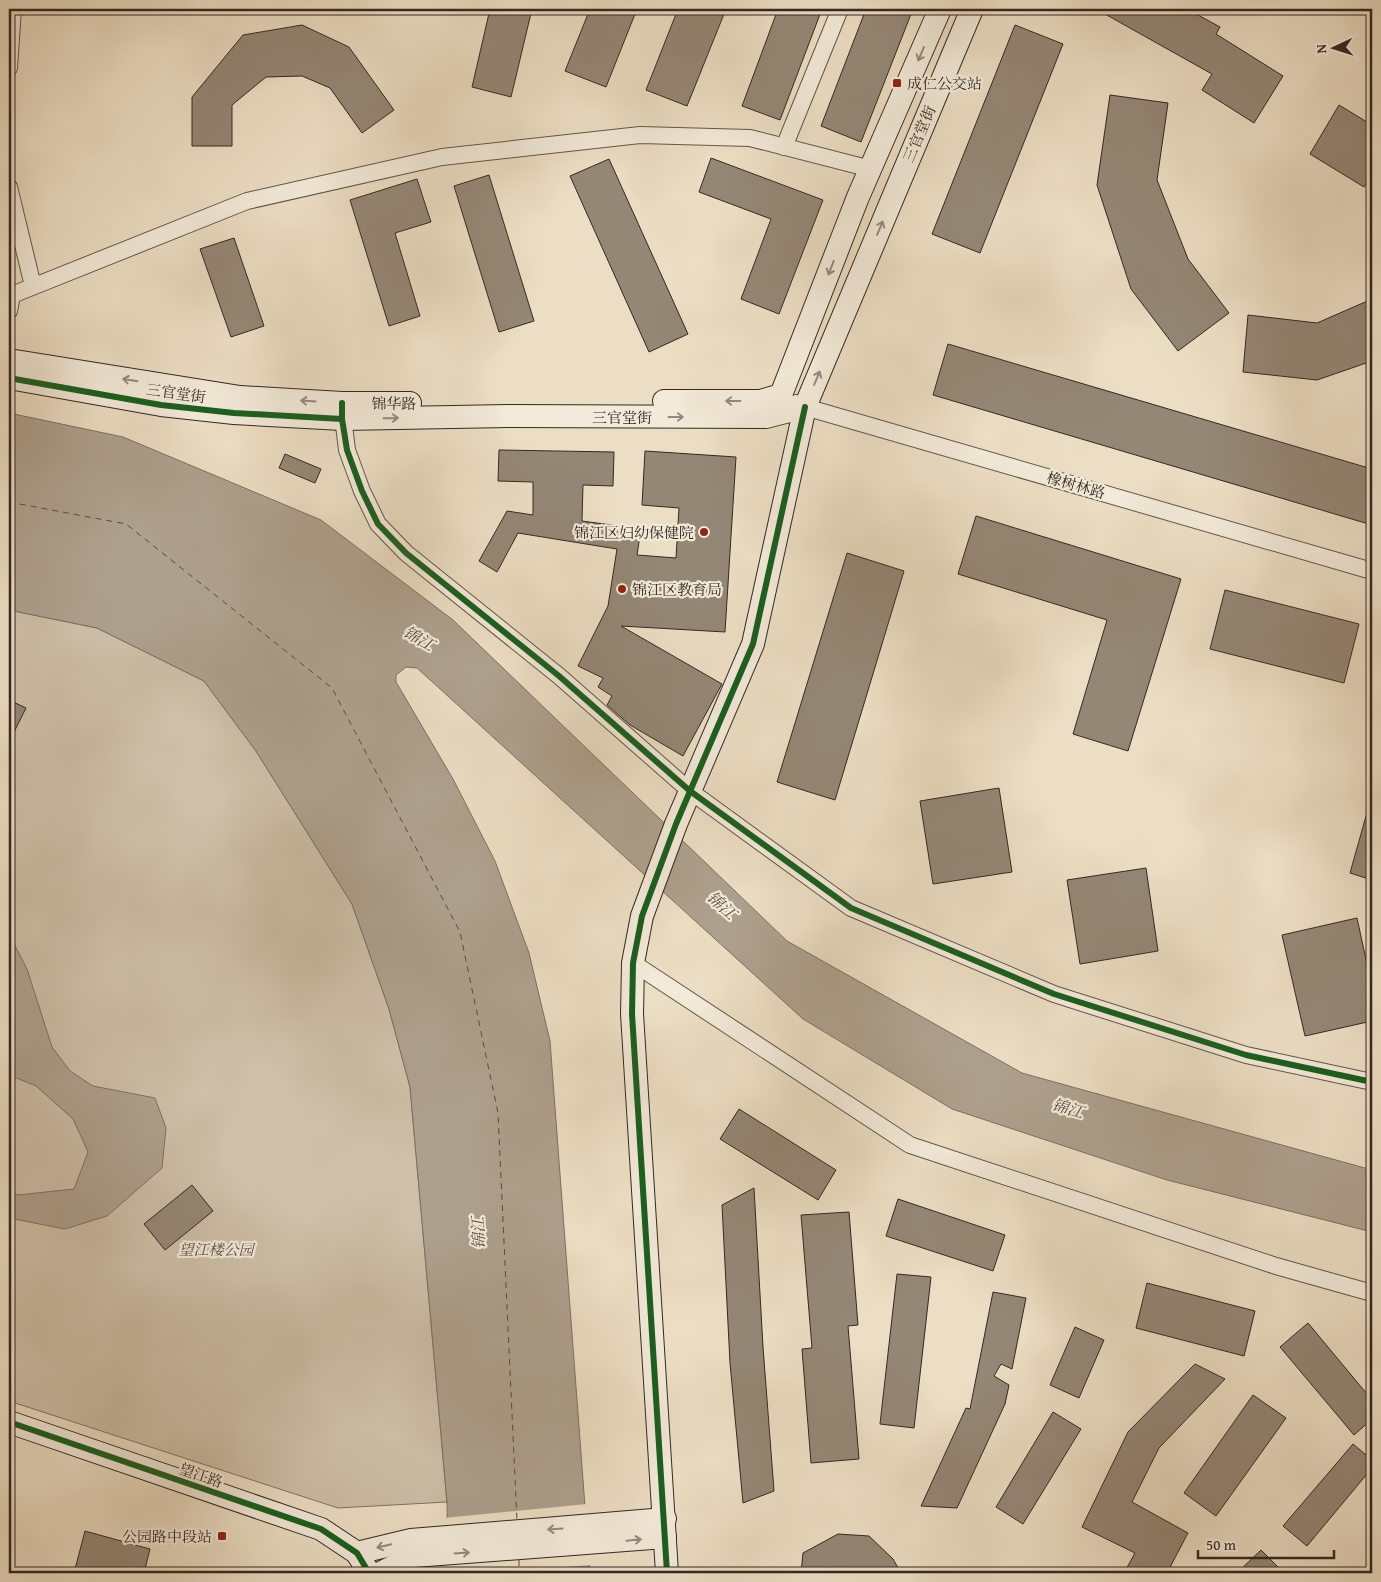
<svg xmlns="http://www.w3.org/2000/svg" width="1381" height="1582" font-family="'Gentium Book Plus','Noto Serif SC',serif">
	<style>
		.green { fill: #cdbfa8; stroke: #807465 }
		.water { fill: #ada08d; stroke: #7d7062 }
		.pier { fill: #ecdec4 }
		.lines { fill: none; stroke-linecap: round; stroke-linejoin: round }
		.ferry { stroke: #584c42; stroke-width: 1; stroke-dasharray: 6 5; stroke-linecap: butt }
		.building { fill: #948776; stroke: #342822 }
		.street-casing { stroke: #62564a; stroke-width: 18 }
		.secondary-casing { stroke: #342822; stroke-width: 24 }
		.street { stroke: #f3ead9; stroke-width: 16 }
		.secondary { stroke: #f3ead9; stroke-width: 22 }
		.cycleway-casing { stroke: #f3ead9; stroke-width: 9 }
		.cycleway { stroke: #1b5e20; stroke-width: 6 }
		.oneway { stroke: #94897e }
		.poi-dot { fill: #8f2418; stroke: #f3ead9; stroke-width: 2 }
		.labels { text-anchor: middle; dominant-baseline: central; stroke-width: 4.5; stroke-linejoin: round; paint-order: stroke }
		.poi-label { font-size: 15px; fill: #342822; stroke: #f3ead9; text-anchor: start }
		.street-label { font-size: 15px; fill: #342822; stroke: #f3ead9 }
		.park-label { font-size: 15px; font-style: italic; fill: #5a4e44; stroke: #f3ead9 }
		.water-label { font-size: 16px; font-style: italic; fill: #584c42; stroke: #f3ead9 }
	</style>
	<rect width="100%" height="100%" fill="#ecdec4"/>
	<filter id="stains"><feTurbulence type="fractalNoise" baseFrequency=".004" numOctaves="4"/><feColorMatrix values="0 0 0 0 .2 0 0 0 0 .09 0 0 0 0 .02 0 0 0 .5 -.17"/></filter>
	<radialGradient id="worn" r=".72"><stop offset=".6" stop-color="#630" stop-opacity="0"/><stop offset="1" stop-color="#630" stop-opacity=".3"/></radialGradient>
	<path class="green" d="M9,610L97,628L204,681L256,751L352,904L389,1009L410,1087L447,1502L338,1508L9,1401Z"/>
	<g class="water">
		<path d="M9,413L123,437L321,520L453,620L787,941L1022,1073L1372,1170V1232L1167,1180L952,1109L803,1019L417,668L406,667L396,675V682L453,779L495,861L529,953L550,1041L590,1573H448L447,1502L410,1087L389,1009L352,904L256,751L204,681L97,628L9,610Z"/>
		<path d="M9,934L27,969L52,1047L70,1071L93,1086L155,1098L166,1128L162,1168L107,1216L65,1229L9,1218V1190L18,1195L74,1189L88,1152L73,1119L36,1086L9,1075Z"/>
	</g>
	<path class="pier" d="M587,1504L592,1565L480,1573H446L444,1518Z"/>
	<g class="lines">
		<g class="ferry">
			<path d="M9,502L126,524L332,688L460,932L498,1113L517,1521"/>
			<path d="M519,1560V1573"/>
		</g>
	</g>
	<g class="building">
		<path d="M490,9H532L511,97L472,87Z"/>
		<path d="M590,9H637L606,87L565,71Z"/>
		<path d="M678,9H726L687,106L646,90Z"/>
		<path d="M778,9H822L780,120L742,106Z"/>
		<path d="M866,9H913L861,142L821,126Z"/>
		<path d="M1096,9H1187L1220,27L1216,34L1283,76L1254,123L1202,90L1212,74Z"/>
		<path d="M302,25L349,47L394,110L362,133L330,88L302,76L266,77L232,105V146H192V97L243,35Z"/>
		<path d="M1015,25L1063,44L980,253L932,234Z"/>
		<path d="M1110,95L1168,103L1157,180L1188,259L1229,313L1178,351L1131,289L1097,185Z"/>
		<path d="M1339,105L1372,125V173L1364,187L1310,154Z"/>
		<path d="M711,158L823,200L779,314L741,299L771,219L699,192Z"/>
		<path d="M609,159L688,334L649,352L570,176Z"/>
		<path d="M489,175L534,321L499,332L454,186Z"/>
		<path d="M417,179L431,222L395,233L420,316L389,326L350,200Z"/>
		<path d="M234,238L264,326L231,337L200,249Z"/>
		<path d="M1372,299V361L1317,380L1243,372L1248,315L1317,323Z"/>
		<path d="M948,344L1372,469V525L933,395Z"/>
		<path d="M499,450L614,452L613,486L583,485L582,521L641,529L637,555L676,558L679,508L642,505L645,451L736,457L725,632L621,626L722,684L683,756L630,725L607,705L612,696L598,687L603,678L578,666L608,606L617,549L518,533L497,572L479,561L507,511L533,515V482L498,481Z"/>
		<path d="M285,454L321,469L315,483L279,468Z"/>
		<path d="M976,516L1181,579L1128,751L1073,734L1107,620L958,574Z"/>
		<path d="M847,553L904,571L835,800L777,782Z"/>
		<path d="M1225,590L1359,624L1344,683L1210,649Z"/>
		<path d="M9,700L26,708L9,742Z"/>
		<path d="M999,788L1012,872L933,884L920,801Z"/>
		<path d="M1368,809H1372V880L1350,873Z"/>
		<path d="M1146,868L1158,951L1080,964L1067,880Z"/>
		<path d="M1357,918L1372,987V1021L1305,1036L1282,935Z"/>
		<path d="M739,1109L836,1170L818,1200L720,1139Z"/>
		<path d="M192,1185L213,1211L165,1250L144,1224Z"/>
		<path d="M754,1188L763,1347L774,1491L743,1503L730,1363L722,1205Z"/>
		<path d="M898,1199L1005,1235L993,1271L886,1236Z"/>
		<path d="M849,1212L858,1325L848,1326L859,1459L811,1463L802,1349L812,1348L801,1215Z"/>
		<path d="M897,1274L931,1277L914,1428L880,1424Z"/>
		<path d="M1147,1283L1255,1311L1244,1356L1136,1328Z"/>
		<path d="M993,1292L1026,1298L1012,1369L1001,1364L994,1376L1009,1385L1005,1404L957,1508L921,1506L966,1408L970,1409Z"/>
		<path d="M1308,1323L1372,1400V1419L1354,1435L1280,1347Z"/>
		<path d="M1075,1327L1104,1340L1079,1398L1050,1385Z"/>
		<path d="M1195,1364L1225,1379L1159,1448L1132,1502L1188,1533L1167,1573H1124L1135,1553L1082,1527L1128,1432Z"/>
		<path d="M1253,1395L1286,1418L1216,1516L1184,1493Z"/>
		<path d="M1053,1412L1081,1429L1023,1524L996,1507Z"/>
		<path d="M1353,1444L1372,1460V1468L1307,1546L1283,1526Z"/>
		<path d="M85,1531L150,1549L144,1573H74Z"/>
		<path d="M838,1534L869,1536L893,1559L901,1573H801L803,1553Z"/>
		<path d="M1261,1550L1284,1573H1237Z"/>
	</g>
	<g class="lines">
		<defs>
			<g id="street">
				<path d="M9,68L13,9"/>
				<path d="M784,147L840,9"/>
				<path d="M9,187L33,286"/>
				<path d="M9,311L12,295L247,201L442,157L640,135L750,138L871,169"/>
				<path d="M796,403L805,407L1372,571"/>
				<path d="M342,409L347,450L362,491L378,524L406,553L559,676L690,791L851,908L1054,994L1246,1055L1372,1082"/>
				<path d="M633,963L910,1145L1276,1266L1372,1293"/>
			</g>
			<g id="secondary">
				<path d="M9,360L240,397L342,403H410"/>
				<path d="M9,378L161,405L234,413L342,419L508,416L766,417L805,407L972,9"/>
				<path d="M664,401H760L781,395L858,197L940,9"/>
				<path d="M9,1422L321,1529L357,1553L369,1573"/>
				<path d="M357,1553L411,1540L665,1519"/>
				<path d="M380,1573L414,1556L665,1537"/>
				<path d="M667,1573L632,1014L633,963L642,916L676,824L753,644L805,407"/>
			</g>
		</defs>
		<use href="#street" class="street-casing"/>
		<use href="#secondary" class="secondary-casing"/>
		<use href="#street" class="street"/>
		<use href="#secondary" class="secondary"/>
		<defs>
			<g id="cycleway">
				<path d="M9,378L161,405L234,413L342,419"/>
				<path d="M342,403V419L347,450L362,491L378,524L406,553L559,676L690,791L851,908L1054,994L1246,1055L1372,1082"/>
				<path d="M9,1422L321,1529L357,1553L369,1573"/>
				<path d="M667,1573L632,1014L633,963L642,916L676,824L753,644L805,407"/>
			</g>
		</defs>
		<use href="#cycleway" class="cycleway-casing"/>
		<use href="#cycleway" class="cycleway"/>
	</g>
	<defs><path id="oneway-shaft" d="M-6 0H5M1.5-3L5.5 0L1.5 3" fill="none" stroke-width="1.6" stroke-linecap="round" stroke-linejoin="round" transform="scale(1.25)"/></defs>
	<g class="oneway">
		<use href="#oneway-shaft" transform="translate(921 54) rotate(113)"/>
		<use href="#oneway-shaft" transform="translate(880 228) rotate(-67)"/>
		<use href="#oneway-shaft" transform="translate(831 268) rotate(111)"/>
		<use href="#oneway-shaft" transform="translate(817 378) rotate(-67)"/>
		<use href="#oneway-shaft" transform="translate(130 380) rotate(-171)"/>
		<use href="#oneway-shaft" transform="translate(308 401) rotate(-176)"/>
		<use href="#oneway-shaft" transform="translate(733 401) rotate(180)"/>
		<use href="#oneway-shaft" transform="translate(676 417)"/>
		<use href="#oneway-shaft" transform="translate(391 418) rotate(-1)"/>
		<use href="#oneway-shaft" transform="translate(555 1529) rotate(176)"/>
		<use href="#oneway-shaft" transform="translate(634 1540) rotate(-6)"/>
		<use href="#oneway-shaft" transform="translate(384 1546) rotate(166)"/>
		<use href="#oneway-shaft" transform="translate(462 1553) rotate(-4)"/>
	</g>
	<g class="poi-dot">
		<rect x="892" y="78" width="10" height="10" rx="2.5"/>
		<circle cx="704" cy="532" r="5"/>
		<circle cx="622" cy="589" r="5"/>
		<rect x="217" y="1531" width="10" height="10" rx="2.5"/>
	</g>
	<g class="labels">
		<g class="poi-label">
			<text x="907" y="83">成仁公交站</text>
			<text x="694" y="532" text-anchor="end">锦江区妇幼保健院</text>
			<text x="632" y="589">锦江区教育局</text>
			<text x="212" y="1536" text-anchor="end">公园路中段站</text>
		</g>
		<g class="street-label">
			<text transform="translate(919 134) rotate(-67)">三官堂街</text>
			<text transform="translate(176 393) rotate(8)">三官堂街</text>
			<text x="394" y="403">锦华路</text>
			<text x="622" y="417">三官堂街</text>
			<text transform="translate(1076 485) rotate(16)">橡树林路</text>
			<text transform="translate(201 1475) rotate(19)">望江路</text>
		</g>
		<g class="park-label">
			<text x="216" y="1249">望江楼公园</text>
		</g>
		<g class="water-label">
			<text transform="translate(419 638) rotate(30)">锦江</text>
			<text transform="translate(722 905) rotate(42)">锦江</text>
			<text transform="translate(1068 1108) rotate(16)">锦江</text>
			<text transform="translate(478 1233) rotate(-93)">锦江</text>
		</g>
	</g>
	<rect width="1381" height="1582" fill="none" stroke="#ecdec4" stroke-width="30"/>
	<rect x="10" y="10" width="1361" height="1562" fill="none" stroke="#342822" stroke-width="2.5"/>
	<rect x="15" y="15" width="1351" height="1552" fill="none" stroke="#342822"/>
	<g transform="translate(1334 48) rotate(266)" stroke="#f3ead9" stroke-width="4" paint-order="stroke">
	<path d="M0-4L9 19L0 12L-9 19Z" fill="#342822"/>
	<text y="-8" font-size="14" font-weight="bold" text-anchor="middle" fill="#342822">N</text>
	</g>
	<path d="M1198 1550v8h136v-8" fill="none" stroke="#342822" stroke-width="2.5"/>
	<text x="1206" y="1550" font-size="15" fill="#342822" stroke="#f3ead9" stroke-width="4" paint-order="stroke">50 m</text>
	<rect width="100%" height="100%" filter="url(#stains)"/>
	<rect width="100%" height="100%" fill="url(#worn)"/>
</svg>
